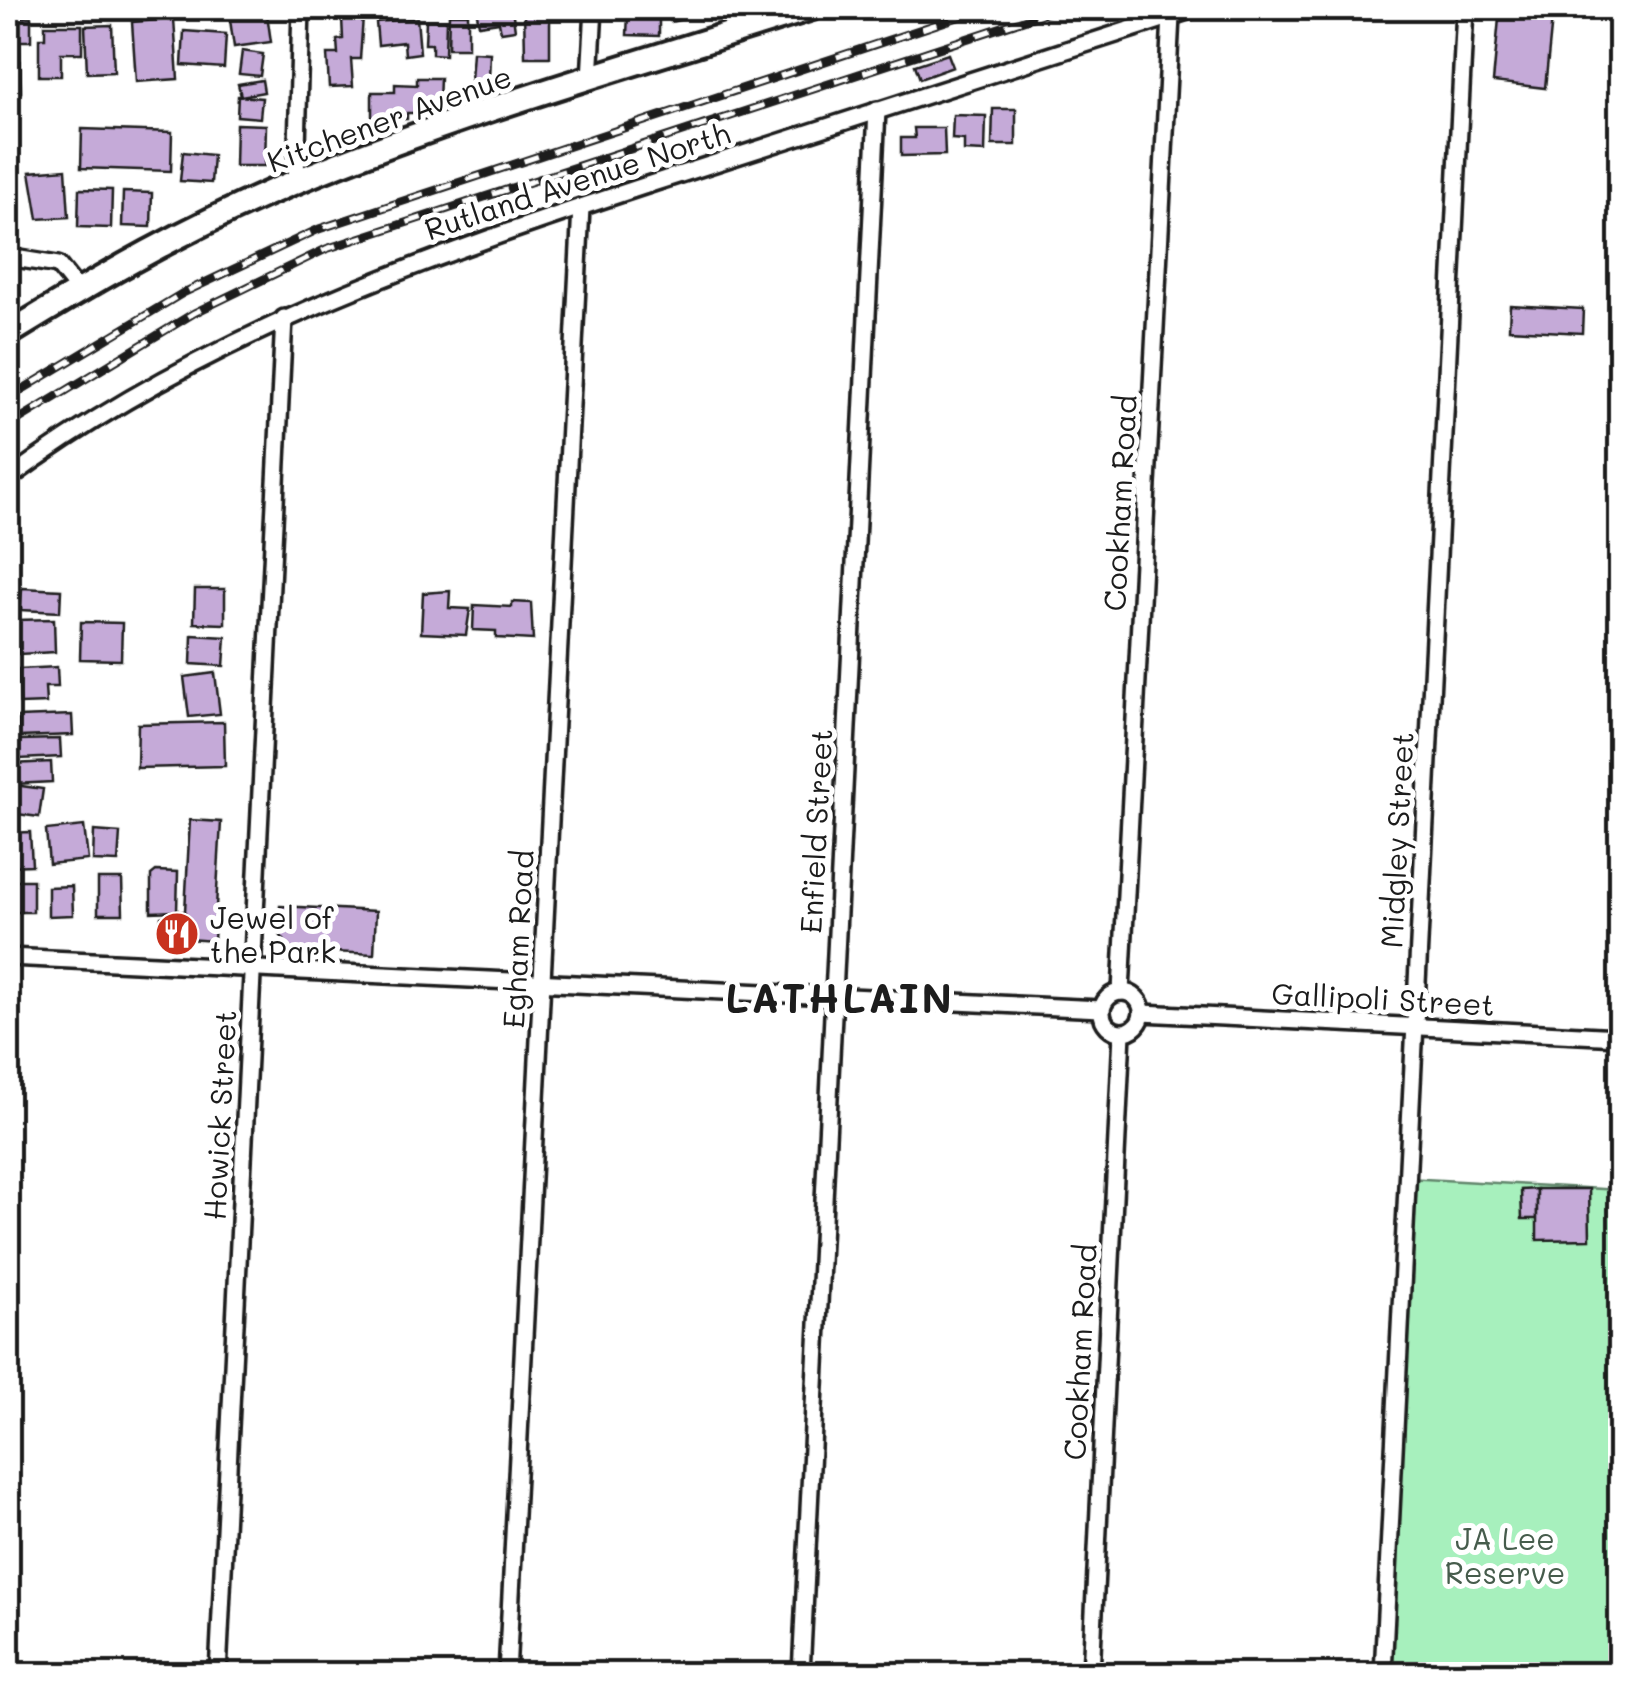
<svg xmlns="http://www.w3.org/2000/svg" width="1628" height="1682" font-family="Mali,sans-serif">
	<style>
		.green { fill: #a7f0bd; stroke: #62866c; stroke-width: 2.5 }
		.building { fill: #c5aad8; stroke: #1c1c1c; stroke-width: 2.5 }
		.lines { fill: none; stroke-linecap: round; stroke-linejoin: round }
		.street-casing { stroke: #1c1c1c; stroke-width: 22 }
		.secondary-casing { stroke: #1c1c1c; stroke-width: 30 }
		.street { stroke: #fff; stroke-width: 15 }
		.secondary { stroke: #fff; stroke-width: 22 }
		.rail-casing { stroke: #1c1c1c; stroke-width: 9 }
		.rail { stroke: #fff; stroke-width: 5; stroke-dasharray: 15; stroke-linecap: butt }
		.labels { text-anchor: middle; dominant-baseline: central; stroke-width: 10; stroke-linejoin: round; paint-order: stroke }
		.street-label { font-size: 30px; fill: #1c1c1c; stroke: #fff }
		.poi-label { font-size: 30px; fill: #1c1c1c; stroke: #fff; text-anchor: start }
		.park-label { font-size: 30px; fill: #465c4c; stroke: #fff }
		.district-label { font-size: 40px; font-weight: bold; letter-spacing: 2.5px; fill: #1c1c1c; stroke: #fff }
	</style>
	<rect width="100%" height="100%" fill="#fff"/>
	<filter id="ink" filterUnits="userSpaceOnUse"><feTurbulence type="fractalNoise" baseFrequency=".01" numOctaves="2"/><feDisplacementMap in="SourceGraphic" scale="20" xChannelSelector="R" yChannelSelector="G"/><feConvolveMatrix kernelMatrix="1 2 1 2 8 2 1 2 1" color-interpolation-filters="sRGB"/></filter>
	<g filter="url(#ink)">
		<path class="green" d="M1406,1178L1620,1190V1674H1383Z"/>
		<g class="building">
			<path d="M476,8H512L515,30L501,32L499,22L479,25Z"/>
			<path d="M667,8H705L706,13L671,22Z"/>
			<path d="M1500,8H1553L1545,88L1493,82Z"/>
			<path d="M524,9H550V57H525Z"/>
			<path d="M267,14L271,42L234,47L230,20Z"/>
			<path d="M449,14H468V48H448Z"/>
			<path d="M628,14L659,15V36L627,35Z"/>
			<path d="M8,17H31V41H20L21,92L8,93Z"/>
			<path d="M363,17L360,59H351L353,86L329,87L327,54H338L337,40L343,39L342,18Z"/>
			<path d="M417,18L420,53L405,55L404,42L378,45L376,22Z"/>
			<path d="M174,19L178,79L136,82L132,22Z"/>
			<path d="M426,20H446L445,55L432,54V44H425Z"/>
			<path d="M45,25H82V53H61V76H39V38H45Z"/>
			<path d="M112,25L114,72L87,73L85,26Z"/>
			<path d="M184,31L226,34L224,68L182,65Z"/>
			<path d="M242,51L263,54L260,76L239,74Z"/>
			<path d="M473,52L490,53L489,81L471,80Z"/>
			<path d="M948,54L953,67L920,79L915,65Z"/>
			<path d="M417,78H440L439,102H428L427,113H407V119H386V129L372,128V92H395V84L417,85Z"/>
			<path d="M262,80L264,92L241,96L238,84Z"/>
			<path d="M238,96L262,98L260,118L237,116Z"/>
			<path d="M993,109H1016V145H992Z"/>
			<path d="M953,115L986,116L985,152L964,151V140L952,139Z"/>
			<path d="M8,116L19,118L16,153L8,152Z"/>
			<path d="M236,124L266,125L265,166H235Z"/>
			<path d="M914,128H944L945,155L901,156V138H915Z"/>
			<path d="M82,129L172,132L171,171L81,168Z"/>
			<path d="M183,152L213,155L211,183L180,181Z"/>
			<path d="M8,156H13L17,191H8Z"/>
			<path d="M66,169L69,217L38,219L30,172Z"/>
			<path d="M79,189L112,190L111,228L78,227Z"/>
			<path d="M123,192L152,193L151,227L122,226Z"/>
			<path d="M16,287L21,314L8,317V289Z"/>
			<path d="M1510,305L1583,309L1582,333L1509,329Z"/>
			<path d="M22,588L61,590L60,612L21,610Z"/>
			<path d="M195,589H225V624L194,623Z"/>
			<path d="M450,591L449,608L470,609L466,635L421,633L423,593Z"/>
			<path d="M512,602L531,603L533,640L496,638V631L473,630L474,605L512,607Z"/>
			<path d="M54,619L55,652L19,654L17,620Z"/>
			<path d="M81,622L122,623L121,660L80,659Z"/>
			<path d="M192,635L226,637L224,666L191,664Z"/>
			<path d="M57,667L58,687H45L46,703L20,704L19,669Z"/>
			<path d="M215,673L220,714L189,717L184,677Z"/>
			<path d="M72,715L73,735L19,737L18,717Z"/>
			<path d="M224,722L225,766L137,768L138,724Z"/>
			<path d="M60,739L61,757L19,759V740Z"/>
			<path d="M51,762L52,782L14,784L13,764Z"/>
			<path d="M14,785L43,789L39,817L10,813Z"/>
			<path d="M190,820L221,822L214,941L160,937L161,917L185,911Z"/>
			<path d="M84,826L88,860L49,864L46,830Z"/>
			<path d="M94,831L120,833L118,862L93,861Z"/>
			<path d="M30,832L32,865L8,866V833Z"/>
			<path d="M156,871L178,872L177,911L151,912V875Z"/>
			<path d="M98,879H122L123,914H98Z"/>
			<rect x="8" y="880" width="25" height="32"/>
			<path d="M72,886L73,915L48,916V887Z"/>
			<path d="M280,906L376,911L374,954L291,950L279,933Z"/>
			<path d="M1537,1189V1219H1522L1521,1190Z"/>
			<path d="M1537,1189H1589L1590,1239L1537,1240Z"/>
		</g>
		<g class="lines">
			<defs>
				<g id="street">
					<path d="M590,79L594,8"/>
					<path d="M296,181L301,8"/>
					<path d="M8,257L58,265L78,290"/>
					<path d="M8,479C200,336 425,258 650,184C832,124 1015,68 1197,8"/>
					<path d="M8,957L1101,1009"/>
					<circle cx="1122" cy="1012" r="20"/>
					<path d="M1121,992L1171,16"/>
					<path d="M1142,1013L1620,1037"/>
					<path d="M218,1674L284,318"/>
					<path d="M507,1674L581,207"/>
					<path d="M801,1674L877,110"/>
					<path d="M1091,1674L1122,1033"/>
					<path d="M1383,1674L1465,8"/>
				</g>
				<path id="secondary" d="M8,334C100,277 195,223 295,182C463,112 639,63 812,8"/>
			</defs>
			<use href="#street" class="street-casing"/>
			<use href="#secondary" class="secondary-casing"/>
			<use href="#street" class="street"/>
			<use href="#secondary" class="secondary"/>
			<defs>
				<g id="rail">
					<path d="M8,398L183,293L319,229L985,8"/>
					<path d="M8,426L194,313L326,249L1060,8"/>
				</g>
			</defs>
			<use href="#rail" class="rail-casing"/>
			<use href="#rail" class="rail"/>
		</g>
	</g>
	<defs>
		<symbol id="restaurant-disc" viewBox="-11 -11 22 22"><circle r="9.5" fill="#c8321e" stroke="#fff"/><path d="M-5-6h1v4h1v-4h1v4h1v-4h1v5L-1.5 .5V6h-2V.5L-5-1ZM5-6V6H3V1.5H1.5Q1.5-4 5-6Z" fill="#fff"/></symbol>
	</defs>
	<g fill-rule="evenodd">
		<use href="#restaurant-disc" x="152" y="909" width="50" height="50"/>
	</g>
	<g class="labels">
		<g class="street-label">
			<text transform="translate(389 118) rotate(-20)">Kitchener Avenue</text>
			<text transform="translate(577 180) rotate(-18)">Rutland Avenue North</text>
			<text transform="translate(1119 503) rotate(-87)">Cookham Road</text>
			<text transform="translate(815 831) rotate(-87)">Enfield Street</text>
			<text transform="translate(1396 840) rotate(-87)">Midgley Street</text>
			<text transform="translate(517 939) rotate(-87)">Egham Road</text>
			<text transform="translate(1383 998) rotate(3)">Gallipoli Street</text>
			<text transform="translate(219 1115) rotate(-87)">Howick Street</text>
			<text transform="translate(1079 1352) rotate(-87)">Cookham Road</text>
		</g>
		<g class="poi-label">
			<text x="210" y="917">Jewel of<tspan x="210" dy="34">the Park</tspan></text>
		</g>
		<g class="park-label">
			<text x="1505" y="1538">JA Lee<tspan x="1505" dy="34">Reserve</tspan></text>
		</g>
		<g class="district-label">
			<text x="840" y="997">LATHLAIN</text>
		</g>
	</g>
	<rect width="1628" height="1682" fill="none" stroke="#fff" stroke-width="40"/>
	<rect x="20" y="20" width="1588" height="1642" fill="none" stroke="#1c1c1c" stroke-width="4" filter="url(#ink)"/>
</svg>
